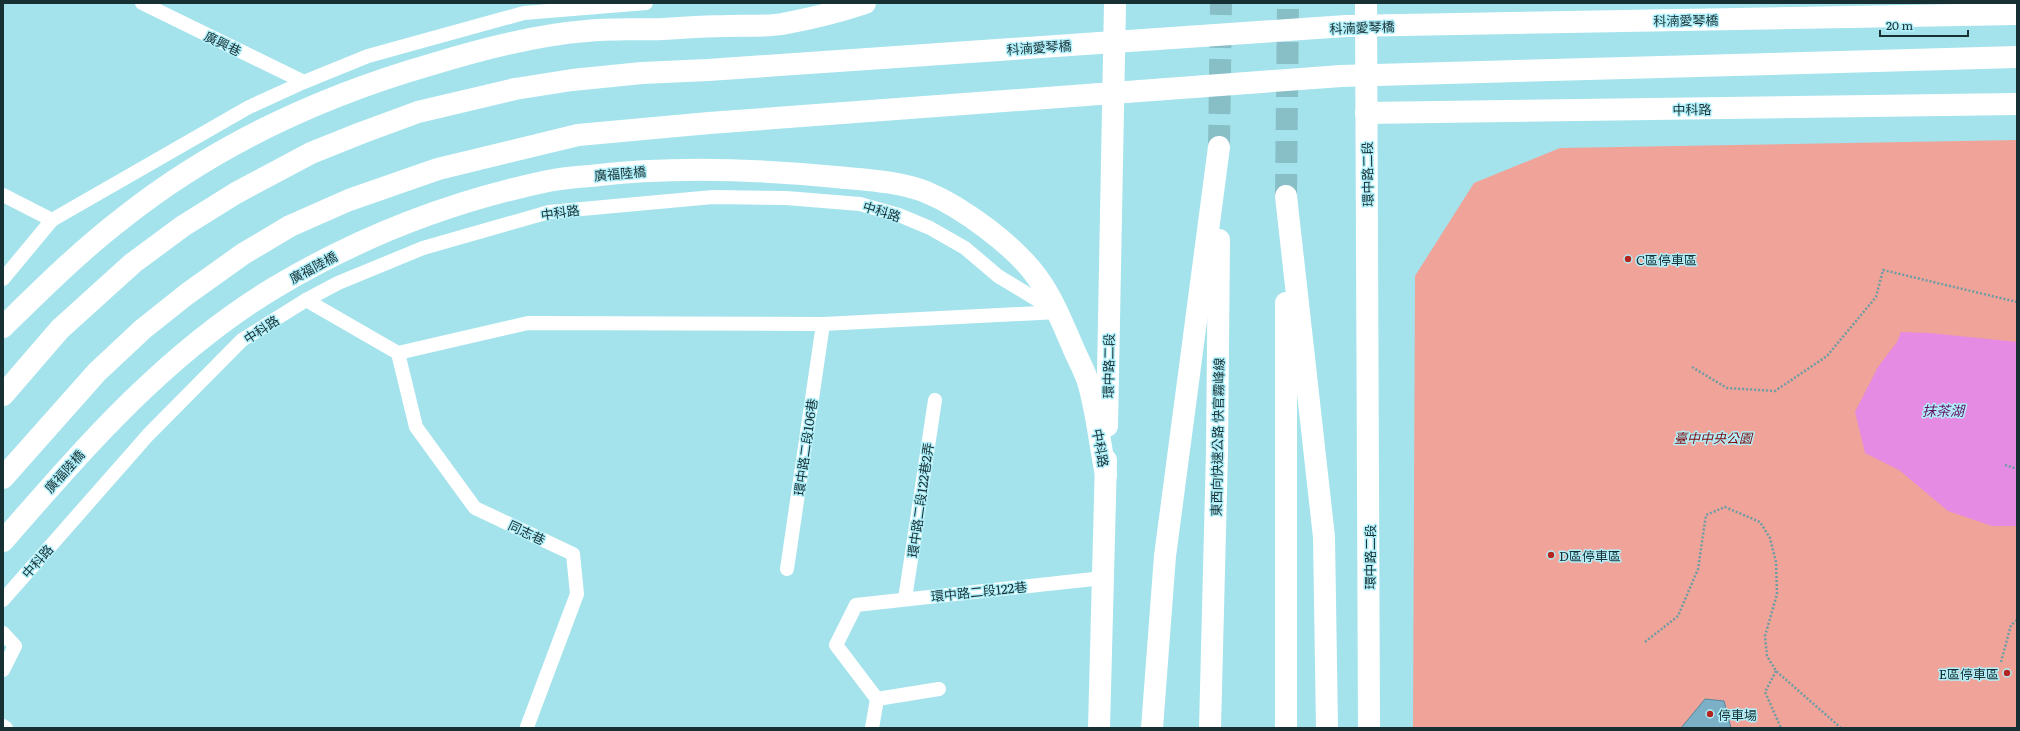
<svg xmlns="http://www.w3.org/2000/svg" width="2020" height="731" font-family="Literata,'Noto Sans TC',serif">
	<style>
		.green { fill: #f0a398 }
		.water { fill: #e68be4 }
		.building { fill: #7bb0c7; stroke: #54879e }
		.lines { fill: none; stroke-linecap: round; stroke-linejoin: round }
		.trunk-tunnel { stroke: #88bfc7; stroke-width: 22; stroke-dasharray: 22 11; stroke-linecap: butt }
		.path { stroke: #6d9da4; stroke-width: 2.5; stroke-dasharray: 2 2; stroke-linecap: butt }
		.service { stroke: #fff; stroke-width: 14 }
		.tertiary { stroke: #fff; stroke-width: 22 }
		.trunk { stroke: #fff; stroke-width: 22 }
		.poi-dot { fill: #b42520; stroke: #b1f0fa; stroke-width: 1.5 }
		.labels { text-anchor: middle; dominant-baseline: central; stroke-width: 3; stroke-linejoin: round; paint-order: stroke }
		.street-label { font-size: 13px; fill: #173034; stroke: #b1f0fa }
		.poi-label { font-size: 13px; fill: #173034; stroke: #b1f0fa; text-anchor: start }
		.park-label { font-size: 13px; font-style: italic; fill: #7f0709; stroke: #b1f0fa }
		.water-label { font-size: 14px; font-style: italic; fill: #641164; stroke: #b1f0fa }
	</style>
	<rect width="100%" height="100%" fill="#a4e3ec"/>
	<path class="green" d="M2017,140V728H1413L1415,276L1474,183L1560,148Z"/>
	<path class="water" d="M1901,332L1930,333L2017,342V526H1992L1948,511L1899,470L1865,453L1855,412L1878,367L1897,342Z"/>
	<path class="building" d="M1705,699L1724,701L1731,728H1681Z"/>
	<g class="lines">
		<g class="trunk-tunnel">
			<path d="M1219,147L1221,3"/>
			<path d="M1286,196L1288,3"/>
		</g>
		<g class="path">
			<path d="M1692,367L1727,388L1775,391L1827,356L1876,297L1883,270L2017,302"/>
			<path d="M2005,465L2017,469"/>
			<path d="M1645,642L1678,616L1698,569L1706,515L1725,507L1760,522L1770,538L1776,562L1777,594L1765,636L1767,656L1776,671L1841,728"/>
			<path d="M2001,662L2011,625L2017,620"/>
			<path d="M1776,671L1765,692L1781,728"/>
		</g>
		<g class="service">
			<path d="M142,3L304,82"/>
			<path d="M3,195L52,220"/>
			<path d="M3,279L52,220L249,107L304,82L368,56L524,13L646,3"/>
			<path d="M306,300L398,353L528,323L823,324L1058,312"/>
			<path d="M398,353L416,427L475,508L573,554L577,594L527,727"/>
			<path d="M787,569L823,324"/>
			<path d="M905,599L935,400"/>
			<path d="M3,600L148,435L242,340L306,300L338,283L423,248L549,212L713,197L786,198L860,204L899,215L930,228L965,248L998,276L1054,310"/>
			<path d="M3,633L15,646L3,670"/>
			<path d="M877,699L939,689"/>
			<path d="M3,726L6,728"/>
			<path d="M872,728L877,699L836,645L856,605L1103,578"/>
		</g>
		<g class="tertiary">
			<path d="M1366,3L1369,728"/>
			<path d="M1366,113L2017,104"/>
			<path d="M3,327C42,289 80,251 123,218C215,145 321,96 433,64C482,49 535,35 586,31C612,28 637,30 663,29C683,28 704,26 725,26C743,25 763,27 782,24C809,19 838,12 865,3"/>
			<path d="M3,395L60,329L133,263L183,226L236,193L311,153L361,133L418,112L515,89L572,80L642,73L708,70L1346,26L2017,14"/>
			<path d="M1107,426L1115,3"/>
			<path d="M3,478L97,372L143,329L187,294L243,254L290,226L349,200L438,169L578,135L709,123L1341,76L2017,57"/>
			<path d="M3,541C85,447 166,353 274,288C359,237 452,201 548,181C562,178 576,177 590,176C672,166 755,169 836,177C866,180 898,181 926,192C962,207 1014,245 1037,277C1054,300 1064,327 1075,352C1080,363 1086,374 1089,385C1097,414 1100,445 1106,475"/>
			<path d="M1099,728L1106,460"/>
		</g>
		<g class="trunk">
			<path d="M1286,196L1324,537L1327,728"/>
			<path d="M1286,303V728"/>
			<path d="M1152,728L1165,556L1219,147"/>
			<path d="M1210,728L1217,452L1219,240"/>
		</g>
	</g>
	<g class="poi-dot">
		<circle cx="1628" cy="259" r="4"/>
		<circle cx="1551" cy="555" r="4"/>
		<circle cx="2007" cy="673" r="4"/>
		<circle cx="1710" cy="714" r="4"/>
	</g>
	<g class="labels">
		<g class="street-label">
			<text transform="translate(1686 20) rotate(-1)">科湳愛琴橋</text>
			<text transform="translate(1362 27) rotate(-2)">科湳愛琴橋</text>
			<text transform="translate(223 43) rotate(26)">廣興巷</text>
			<text transform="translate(1039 47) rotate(-4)">科湳愛琴橋</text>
			<text transform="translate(1692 109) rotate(-1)">中科路</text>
			<text transform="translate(620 173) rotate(-5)">廣福陸橋</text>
			<text transform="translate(1367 174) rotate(-91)">環中路二段</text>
			<text transform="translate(882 211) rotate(17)">中科路</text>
			<text transform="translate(560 212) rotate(-8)">中科路</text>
			<text transform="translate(313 267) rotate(-28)">廣福陸橋</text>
			<text transform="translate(261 329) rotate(-33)">中科路</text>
			<text transform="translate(1108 366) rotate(-89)">環中路二段</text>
			<text transform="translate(1217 437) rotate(-89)">東西向快速公路 快官霧峰線</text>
			<text transform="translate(805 447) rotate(-82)">環中路二段106巷</text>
			<text transform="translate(1101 448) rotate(80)">中科路</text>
			<text transform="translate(64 471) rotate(-48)">廣福陸橋</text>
			<text transform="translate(920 500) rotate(-82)">環中路二段122巷2弄</text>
			<text transform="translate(527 532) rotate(25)">同志巷</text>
			<text transform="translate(1369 557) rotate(-90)">環中路二段</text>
			<text transform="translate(37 561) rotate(-49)">中科路</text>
			<text transform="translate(979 591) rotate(-6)">環中路二段122巷</text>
		</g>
		<g class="poi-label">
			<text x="1636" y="259">C區停車區</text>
			<text x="1559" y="555">D區停車區</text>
			<text x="1999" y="673" text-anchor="end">E區停車區</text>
			<text x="1718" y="714">停車場</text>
		</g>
		<g class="park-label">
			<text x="1713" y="437">臺中中央公園</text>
		</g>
		<g class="water-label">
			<text x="1943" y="410">抹茶湖</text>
		</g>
	</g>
	<rect width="2020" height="731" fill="none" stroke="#173034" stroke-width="8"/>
	<path d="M1880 30v6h88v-6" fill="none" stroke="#173034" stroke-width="2"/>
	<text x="1886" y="30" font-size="12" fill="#173034" stroke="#b1f0fa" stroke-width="3" paint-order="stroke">20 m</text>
</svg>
